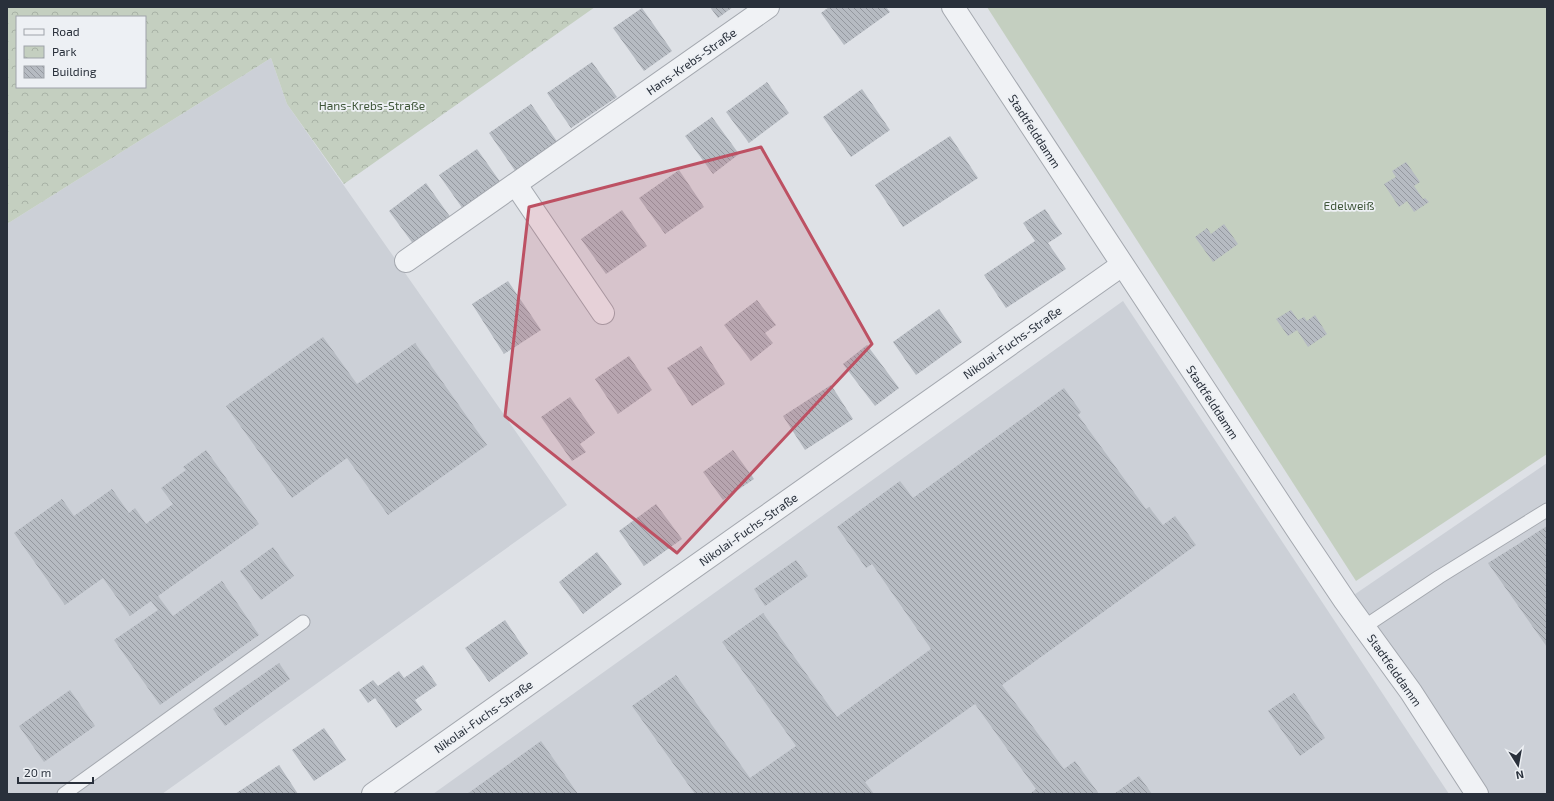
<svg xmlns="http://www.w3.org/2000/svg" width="1554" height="801" font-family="'Exo 2',sans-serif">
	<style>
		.built { fill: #ccd0d7 }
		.green { fill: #c4cfc0 }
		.park { fill: url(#park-crowns); fill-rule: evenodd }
		.building { fill: url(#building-back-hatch) }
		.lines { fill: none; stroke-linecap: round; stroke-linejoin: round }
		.lane-casing { stroke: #a4a8af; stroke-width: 15 }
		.street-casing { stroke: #a4a8af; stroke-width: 24 }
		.lane { stroke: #f0f2f5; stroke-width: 13 }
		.street { stroke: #f0f2f5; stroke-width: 22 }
		.marked { fill: #bd5163; fill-opacity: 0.2; stroke: #bd5163; stroke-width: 3; stroke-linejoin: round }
		.labels { text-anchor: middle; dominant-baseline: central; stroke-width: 3.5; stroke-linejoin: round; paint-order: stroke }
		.street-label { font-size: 12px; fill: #29303b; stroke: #edf0f4 }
		.park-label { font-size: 12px; fill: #3e5538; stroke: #edf0f4 }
	</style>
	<defs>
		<pattern id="park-crowns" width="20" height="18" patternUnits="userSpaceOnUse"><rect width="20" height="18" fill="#c4cfc0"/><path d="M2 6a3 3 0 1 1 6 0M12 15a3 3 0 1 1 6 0" fill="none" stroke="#a8b2a6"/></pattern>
		<pattern id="building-back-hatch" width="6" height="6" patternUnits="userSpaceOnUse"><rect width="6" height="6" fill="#b6bbc2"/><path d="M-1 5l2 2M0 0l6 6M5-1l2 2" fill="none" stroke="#94989f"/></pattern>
	</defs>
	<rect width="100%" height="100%" fill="#dee1e6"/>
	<g class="built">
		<path d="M271,58L287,104L567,505L162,794H7V224Z"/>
		<path d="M1123,301L1449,794H433Z"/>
		<path d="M1547,463V794H1477L1345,601Z"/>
	</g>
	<path class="green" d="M987,7H1547V454L1356,581Z"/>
	<path class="park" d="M7,7H595L344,184L287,104L271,58L7,224ZM17,17H145V87H17Z"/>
	<g class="building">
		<path d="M710,7H733L718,18Z"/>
		<path d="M829,7H886L890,12L844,45L821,13Z"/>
		<path d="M642,8L672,51L644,71L613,28Z"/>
		<path d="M592,62L617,97L571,128L547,93Z"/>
		<path d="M767,82L789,113L749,143L726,112Z"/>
		<path d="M862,89L890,130L851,157L823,117Z"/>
		<path d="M531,104L558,143L516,172L489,133Z"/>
		<path d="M712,117L739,154L713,174L685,136Z"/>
		<path d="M950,136L978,178L903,227L875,185Z"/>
		<path d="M477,149L501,183L463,209L439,175Z"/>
		<path d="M1406,162L1420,182L1414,186L1423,199L1425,198L1429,202L1414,212L1407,201L1399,207L1384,184L1396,177L1392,171Z"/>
		<path d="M679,170L704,207L665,234L639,198Z"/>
		<path d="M426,183L451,218L414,245L389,211Z"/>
		<path d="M1045,209L1062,234L1048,243L1066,269L1006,308L984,275L1035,241L1023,223Z"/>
		<path d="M622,210L647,246L606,274L581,239Z"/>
		<path d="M1224,224L1238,244L1213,262L1195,237L1207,228L1211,234Z"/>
		<path d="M508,281L541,330L504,354L472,304Z"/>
		<path d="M757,300L776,325L765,333L773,343L751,361L724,325Z"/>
		<path d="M939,309L962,342L916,375L893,342Z"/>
		<path d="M1291,310L1298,320L1304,317L1307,321L1315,315L1327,334L1308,347L1297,330L1288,336L1276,319Z"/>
		<path d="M323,337L357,384L415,343L487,445L388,515L347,458L292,498L226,406Z"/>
		<path d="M867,345L899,388L875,406L843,364Z"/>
		<path d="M701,346L725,384L692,406L667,368Z"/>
		<path d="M629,356L652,390L618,414L595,379Z"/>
		<path d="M831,385L853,419L805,450L783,416Z"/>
		<path d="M1064,388L1081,412L1078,415L1146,509L1149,507L1163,525L1175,516L1196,545L1002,685L1064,769L1075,761L1099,794H1030L1036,789L975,704L865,782L874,794H695L632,706L676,675L750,778L796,746L722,642L763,613L837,717L931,649L872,564L866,568L837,527L900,481L913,498Z"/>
		<path d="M570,397L595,433L580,444L586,452L572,461L541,417Z"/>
		<path d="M206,450L259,524L158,596L173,616L222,581L259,635L160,705L114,640L158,610L151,601L130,616L103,578L65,605L14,533L62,499L74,516L112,489L129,513L135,508L146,524L173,504L161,488L186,470L183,467Z"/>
		<path d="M733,450L754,479L723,500L703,472Z"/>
		<path d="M656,504L682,539L644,566L619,531Z"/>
		<path d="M1547,526V647L1488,563Z"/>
		<path d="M273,547L294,576L261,600L240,571Z"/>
		<path d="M597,552L622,584L583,614L559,582Z"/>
		<path d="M796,560L808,576L765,606L754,589Z"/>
		<path d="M505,620L528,654L489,682L465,648Z"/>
		<path d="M279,663L290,679L225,726L213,709Z"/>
		<path d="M423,665L437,685L415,700L422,710L396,728L375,698L368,703L359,690L373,680L378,686L399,671L404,678Z"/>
		<path d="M70,690L95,726L44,762L19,726Z"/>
		<path d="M1294,693L1325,738L1300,756L1268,711Z"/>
		<path d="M324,728L346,760L314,781L292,750Z"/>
		<path d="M541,741L578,794H467Z"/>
		<path d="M279,765L298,794H235Z"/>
		<path d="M1139,776L1152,794H1114Z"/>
	</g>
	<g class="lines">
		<defs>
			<g id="lane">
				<path d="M1364,627L1439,577L1547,510"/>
				<path d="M64,794L303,622"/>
			</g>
			<g id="street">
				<path d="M953,7L1298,531L1345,601L1411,692L1477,794"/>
				<path d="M516,185L603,313"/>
				<path d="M406,261L768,7"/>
				<path d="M373,794L1122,265"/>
			</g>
		</defs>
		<use href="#lane" class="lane-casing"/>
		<use href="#street" class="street-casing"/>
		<use href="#lane" class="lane"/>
		<use href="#street" class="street"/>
	</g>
	<path class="marked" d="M761,147L872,344L677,553L505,416L529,207Z"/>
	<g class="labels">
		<g class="street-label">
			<text transform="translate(691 61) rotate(-35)">Hans-Krebs-Straße</text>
			<text transform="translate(1035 131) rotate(57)">Stadtfelddamm</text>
			<text transform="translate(1012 342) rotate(-35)">Nikolai-Fuchs-Straße</text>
			<text transform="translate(1213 402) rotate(57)">Stadtfelddamm</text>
			<text transform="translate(748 529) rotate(-35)">Nikolai-Fuchs-Straße</text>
			<text transform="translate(1395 670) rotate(55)">Stadtfelddamm</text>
			<text transform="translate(483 716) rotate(-35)">Nikolai-Fuchs-Straße</text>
		</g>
		<g class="park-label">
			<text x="372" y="105">Hans-Krebs-Straße</text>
			<text x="1349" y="205">Edelweiß</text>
		</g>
	</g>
	<rect width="1554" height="801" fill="none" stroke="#29303b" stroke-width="16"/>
	<rect x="16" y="16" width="130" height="72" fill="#edf0f4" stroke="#9fa3aa"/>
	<rect x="24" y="29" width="20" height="6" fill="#f0f2f5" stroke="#9fa3aa"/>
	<text x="52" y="36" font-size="12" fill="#29303b">Road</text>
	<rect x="24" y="46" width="20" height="12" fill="url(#park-crowns)" stroke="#9fa3aa"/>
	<text x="52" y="56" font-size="12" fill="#29303b">Park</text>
	<rect x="24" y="66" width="20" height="12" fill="url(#building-back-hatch)" stroke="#9fa3aa"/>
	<text x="52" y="76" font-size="12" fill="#29303b">Building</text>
	<g transform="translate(1518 765) rotate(169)" stroke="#edf0f4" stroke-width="3" paint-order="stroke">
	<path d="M0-3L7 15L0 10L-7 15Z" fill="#29303b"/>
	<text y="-6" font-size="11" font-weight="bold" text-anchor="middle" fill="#29303b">N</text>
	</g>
	<path d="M18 777v6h75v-6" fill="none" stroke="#29303b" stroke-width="2"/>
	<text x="24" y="777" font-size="12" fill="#29303b" stroke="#edf0f4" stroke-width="3" paint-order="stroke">20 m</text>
</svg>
